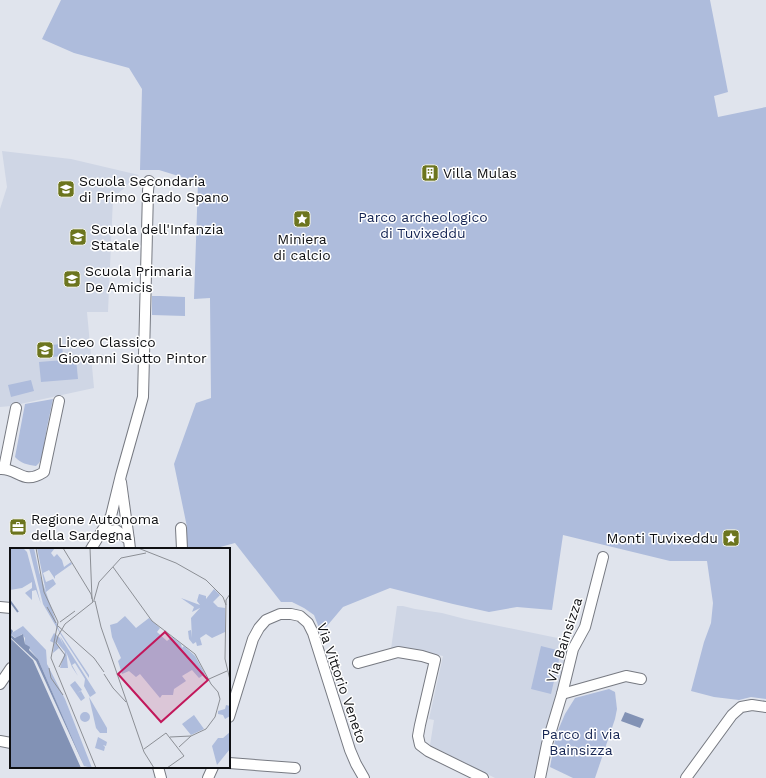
<svg xmlns="http://www.w3.org/2000/svg" width="766" height="778" font-family="'Work Sans',sans-serif">
	<style>
		.built { fill: #cfd6e5 }
		.green { fill: #aebcdc }
		.water { fill: #8292b5 }
		.lines { fill: none; stroke-linecap: round; stroke-linejoin: round }
		.street-casing { stroke: #777a82; stroke-width: 12 }
		.street { stroke: #fff; stroke-width: 10 }
		.labels { text-anchor: middle; dominant-baseline: central; stroke-width: 3; stroke-linejoin: round; paint-order: stroke }
		.poi-label { font-size: 14px; fill: #0e0f12; stroke: #fff; text-anchor: start }
		.park-label { font-size: 14px; fill: #152553; stroke: #fff }
		.street-label { font-size: 14px; fill: #0e0f12; stroke: #fff }
		.inset-river { fill: none; stroke: #8292b5; stroke-width: 2 }
		.inset-road { fill: none; stroke: #8c8f95; stroke-width: 1 }
		.view { fill: #c2185b; fill-opacity: 0.15; stroke: #c2185b; stroke-width: 2 }
		.inset-edge { fill: none; stroke: #0e0f12; stroke-width: 2 }
	</style>
	<rect width="100%" height="100%" fill="#e0e4ed"/>
	<g class="built">
		<path d="M2,151L71,159L139,175L113,198L108,312H87L94,388L11,406L0,407V209L7,187Z"/>
		<path d="M397,606H403L415,609L442,613L465,619L572,641L537,778H495L430,745L434,720L429,719L443,656L404,647L391,649Z"/>
	</g>
	<g class="green">
		<path d="M61,0H710L728,92L714,96L718,117L766,107V699L751,697L739,700L714,697L691,691L704,642L711,623L713,603L707,561H670L563,535L552,610L517,607L489,612L453,604L390,588L343,607L321,633L314,615L304,608L292,602H281L235,543L213,549H187V527L174,464L196,403L211,398L210,298L194,299L198,182L159,170H140L142,89L129,68L74,53L42,39Z"/>
		<path d="M152,296H160L185,297V316L152,315Z"/>
		<path d="M62,344L63,356L39,358L38,346Z"/>
		<path d="M76,359L78,379L41,382L39,362Z"/>
		<path d="M31,380L34,391L11,397L8,385Z"/>
		<path d="M53,399L47,427L42,458L39,463L36,466C28,465 20,463 15,457L25,404Z"/>
		<path d="M541,646L561,651L551,694L531,689Z"/>
		<path d="M609,689L615,692L617,709L615,719L595,778H573L550,767L556,735L565,714L575,698Z"/>
	</g>
	<path class="water" d="M625,712L644,719L640,728L621,721Z"/>
	<g class="lines">
		<defs>
			<g id="street">
				<path d="M4,468L16,408"/>
				<path d="M0,469C19,468 22,486 44,472L59,401"/>
				<path d="M121,482L129,540"/>
				<path d="M181,528L182,549"/>
				<path d="M101,533L116,530L129,540L130,549"/>
				<path d="M91,549L111,516L121,475L143,397L148,191L149,181"/>
				<path d="M0,607L11,608"/>
				<path d="M358,663L398,652L422,656L435,660L420,725L418,736L420,745L428,751L483,778"/>
				<path d="M0,684L11,668"/>
				<path d="M562,694L626,676L641,679"/>
				<path d="M229,717L253,639L259,628L266,620L280,614H291L300,616L308,623L313,633L350,750L356,764L364,778"/>
				<path d="M0,741L11,743"/>
				<path d="M229,763L295,768"/>
				<path d="M158,767L161,778"/>
				<path d="M208,778L213,767"/>
				<path d="M540,778L547,744L562,694L573,649L585,627L603,557"/>
				<path d="M686,778L732,715L741,707L752,705L766,707"/>
			</g>
		</defs>
		<use href="#street" class="street-casing"/>
		<use href="#street" class="street"/>
	</g>
	<defs>
		<symbol id="building-square" viewBox="-11 -11 22 22"><rect x="-9" y="-9" width="18" height="18" rx="4" fill="#6c751e" stroke="#fff"/><path d="M-4-6H4V6H1V3H-1V6H-4ZM-2.5-4.3h1.7v1.8h-1.7ZM.8-4.3h1.7v1.8H.8ZM-2.5-1h1.7V.8h-1.7ZM.8-1h1.7V.8H.8Z" fill="#fff"/></symbol>
		<symbol id="school-square" viewBox="-11 -11 22 22"><rect x="-9" y="-9" width="18" height="18" rx="4" fill="#6c751e" stroke="#fff"/><path d="M0-5L7-2L0 1L-7-2ZM-4 1L0 2.5L4 1V4Q0 6-4 4Z" fill="#fff"/></symbol>
		<symbol id="sight-square" viewBox="-11 -11 22 22"><rect x="-9" y="-9" width="18" height="18" rx="4" fill="#6c751e" stroke="#fff"/><path d="M0-6L1.8-2.2L6-1.7L2.9 1.2L3.7 5.4L0 3.3L-3.7 5.4L-2.9 1.2L-6-1.7L-1.8-2.2Z" fill="#fff"/></symbol>
		<symbol id="office-square" viewBox="-11 -11 22 22"><rect x="-9" y="-9" width="18" height="18" rx="4" fill="#6c751e" stroke="#fff"/><path d="M-6-3h4V-5.5h4V-3h4V5H-6ZM-1-4.5V-3h2v-1.5ZM-6 0V1H6V0Z" fill="#fff"/></symbol>
	</defs>
	<g fill-rule="evenodd">
		<use href="#building-square" x="420" y="163" width="20" height="20"/>
		<use href="#school-square" x="56" y="179" width="20" height="20"/>
		<use href="#sight-square" x="292" y="209" width="20" height="20"/>
		<use href="#school-square" x="68" y="227" width="20" height="20"/>
		<use href="#school-square" x="62" y="269" width="20" height="20"/>
		<use href="#school-square" x="35" y="340" width="20" height="20"/>
		<use href="#office-square" x="8" y="517" width="20" height="20"/>
		<use href="#sight-square" x="721" y="528" width="20" height="20"/>
	</g>
	<g class="labels">
		<g class="poi-label">
			<text x="443" y="173">Villa Mulas</text>
			<text x="79" y="181">Scuola Secondaria<tspan x="79" dy="16">di Primo Grado Spano</tspan></text>
			<text x="91" y="229">Scuola dell'Infanzia<tspan x="91" dy="16">Statale</tspan></text>
			<text x="302" y="239" text-anchor="middle">Miniera<tspan x="302" dy="16">di calcio</tspan></text>
			<text x="85" y="271">Scuola Primaria<tspan x="85" dy="16">De Amicis</tspan></text>
			<text x="58" y="342">Liceo Classico<tspan x="58" dy="16">Giovanni Siotto Pintor</tspan></text>
			<text x="31" y="519">Regione Autonoma<tspan x="31" dy="16">della Sardegna</tspan></text>
			<text x="718" y="538" text-anchor="end">Monti Tuvixeddu</text>
		</g>
		<g class="park-label">
			<text x="423" y="217">Parco archeologico<tspan x="423" dy="16">di Tuvixeddu</tspan></text>
			<text x="581" y="734">Parco di via<tspan x="581" dy="16">Bainsizza</tspan></text>
		</g>
		<g class="street-label">
			<text transform="translate(564 640) rotate(-72)">Via Bainsizza</text>
			<text transform="translate(342 683) rotate(71)">Via Vittorio Veneto</text>
		</g>
	</g>
	<g transform="translate(10 548)">
		<rect width="220" height="220" fill="#e0e4ed"/>
		<path d="M0,0H13L17,4L31,56L26,42L22,43V52L15,45L22,40V34L12,40L0,42ZM19,0H24L29,24L49,82L79,127V130L51,87L33,56ZM27,0H45L41,5L44,9L47,6L52,12L54,19L61,14L62,16L45,28V31L39,22L33,25L36,34L43,31L46,36L36,44ZM204,41L210,47L203,54L208,59L215,60V84L202,90L196,86L190,90L192,97L187,98L186,94L183,96L179,91L178,83L181,82L182,90L181,70L190,60L182,64L184,59L171,50L190,57L187,53L189,46L196,48V51ZM115,68L126,80L139,70L150,80L147,84L157,93L162,89L171,96L172,100L174,98L185,108L195,126L189,130L182,122L172,128L176,133L164,141L163,147H152L150,150L130,126L126,129L119,123L112,126L108,113L111,110L102,89L100,77L107,75ZM13,78L36,102L37,116L55,151L82,220L74,218L28,111L15,96V90L12,86L6,90L0,86ZM44,85L50,90L56,102L58,120H50L55,104L45,92L53,106L49,100L43,105L44,95L40,93ZM50,88L86,145L80,149L74,138L75,131L65,115L62,117L68,128L62,119ZM65,133L72,142L67,145L71,143L75,150L71,153L60,137ZM79,149L97,180V185H90L86,180ZM216,157L220,158V168L215,171L213,167L208,166V163L215,161ZM70 169a5 5 0 1 1 10 0a5 5 0 1 1-10 0ZM184,167L194,181L181,187L172,176ZM220,184V201L207,217L202,198L208,190H213ZM88,189L97,194L96,198L93,197L95,199L94,203L85,200Z" fill="#aebcdc"/>
		<path d="M1,81L3,83L1,87L5,90L13,86L15,96L20,99L19,102L28,111L75,220L26,113L0,89ZM0,90L23,112L71,220H0Z" fill="#8292b5"/>
		<path class="inset-river" d="M0,53L8,64"/>
		<path class="inset-road" d="M26,0L34,44L48,74L41,110L86,220M53,0L81,46L83,54M80,0L82,51M128,0L166,15L196,32L213,49L216,57M103,19L142,73L185,106L201,136L208,144L210,151L205,169L196,181L181,188L169,199M220,46L216,52L215,111L220,132M84,52L89,34L111,10L136,5M82,53H85L91,79L134,204L144,220M37,59L46,75M50,74L65,63M48,78L84,110L94,124M49,119L55,107L46,95L48,88L55,76L83,54M39,120L41,130L53,147M94,126L103,140L116,154M199,131L217,123M160,189L181,188M134,201L156,185L174,208L157,220"/>
		<path class="view" d="M155,84L198,132L151,174L108,126Z"/>
		<rect width="220" height="220" class="inset-edge"/>
	</g>
</svg>
